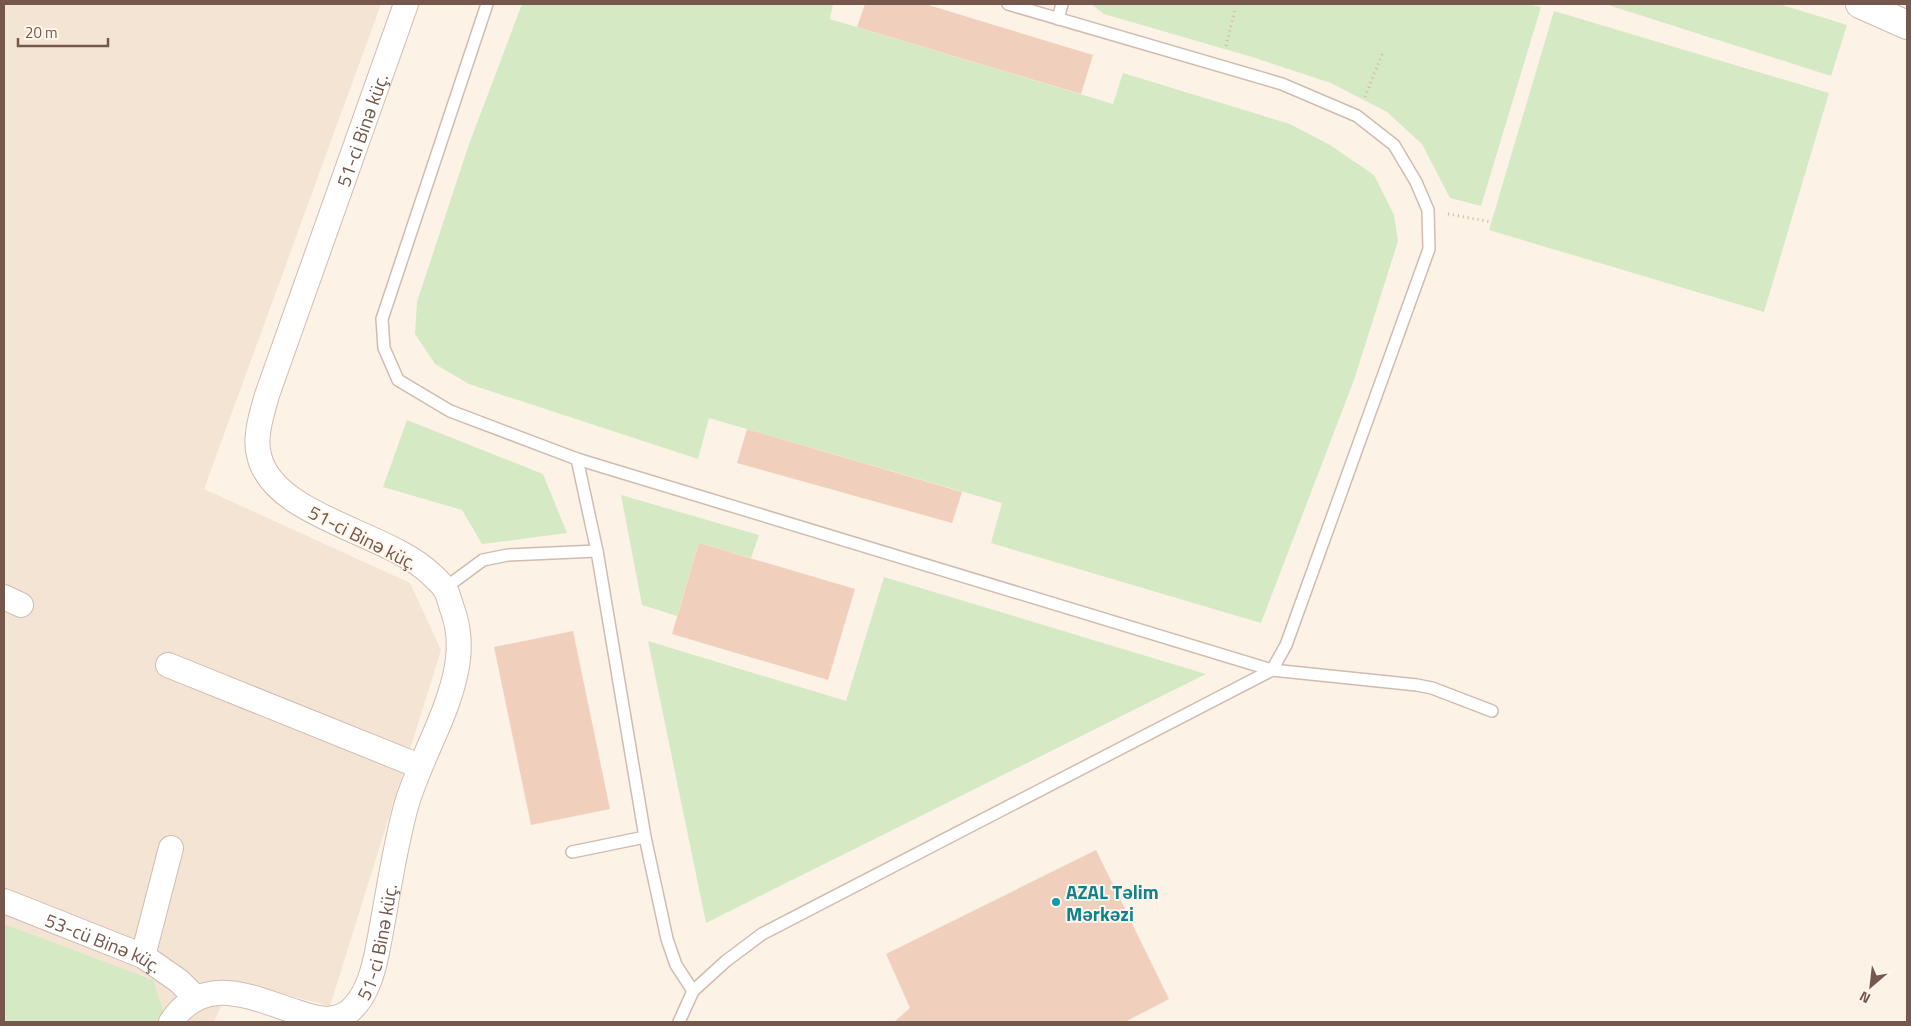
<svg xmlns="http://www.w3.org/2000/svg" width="1911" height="1026" font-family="'Titillium Web',sans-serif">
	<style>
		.residential { fill: #f4e4d4 }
		.green { fill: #d5eac4 }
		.building { fill: #f1cfbd }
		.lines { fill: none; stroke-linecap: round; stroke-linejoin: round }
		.service-casing { stroke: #d0bcaf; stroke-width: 14 }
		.minor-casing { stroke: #d0bcaf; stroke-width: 26 }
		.tertiary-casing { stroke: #d0bcaf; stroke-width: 30 }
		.path { stroke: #d6b3a0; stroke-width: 3; stroke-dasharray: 1 4; stroke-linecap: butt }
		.service { stroke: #fff; stroke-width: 11 }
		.minor { stroke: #fff; stroke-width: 24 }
		.tertiary { stroke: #fff; stroke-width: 28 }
		.culture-dot { fill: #0f9aa8; stroke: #fff6ec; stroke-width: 2 }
		.labels { text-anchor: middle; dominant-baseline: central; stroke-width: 4; stroke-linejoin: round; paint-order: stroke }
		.street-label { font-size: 19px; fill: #75584b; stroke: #fff6ec }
		.culture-label { font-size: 19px; font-weight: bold; fill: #0d838f; stroke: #fff6ec; text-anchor: start }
	</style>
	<rect width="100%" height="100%" fill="#fcf2e5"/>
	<path class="residential" d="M4,4H381L204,489L410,583L441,650L330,1006L232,981L214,1022H4Z"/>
	<g class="green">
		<path d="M522,4H833L830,19L1113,104L1123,73L1290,124L1330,145L1374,175L1394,215L1398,241L1354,380L1261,623L991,543L1002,503L709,418L698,459L469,384L435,364L415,334L417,302L468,147Z"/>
		<path d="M1091,4H1528L1541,7L1481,206L1450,198L1422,144L1387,112L1331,83L1252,57L1104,14Z"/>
		<path d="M1605,4H1779L1847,25L1831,76Z"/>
		<path d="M1554,11L1829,93L1764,312L1489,230Z"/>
		<path d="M407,420L543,474L567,533L482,544L462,510L383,487Z"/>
		<path d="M621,495L759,535L751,558L699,543L677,616L642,605Z"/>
		<path d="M884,577L1206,674L706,923L648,641L846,701Z"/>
		<path d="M4,924L153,980L163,1010L158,1022H4Z"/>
	</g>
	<g class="building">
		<path d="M865,4H925L1093,55L1081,94L857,27Z"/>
		<path d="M747,429L962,492L952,523L737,463Z"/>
		<path d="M699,543L855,589L828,680L672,634Z"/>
		<path d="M573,631L610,809L531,825L494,647Z"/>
		<path d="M1096,850L1169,999L1125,1022H894L910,1008L886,954Z"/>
	</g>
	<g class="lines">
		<defs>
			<g id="service">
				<path d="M487,4L382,319L384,348L398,380L450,411L577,459L597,551L645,837L667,939L676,965L693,991"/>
				<path d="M1058,19L1062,4"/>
				<path d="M577,459L1272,670L1417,685L1432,688L1492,711"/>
				<path d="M445,588L483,560L508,555L597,551"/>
				<path d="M572,852L645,837"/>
				<path d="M679,1022L693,991L726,961L762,934L1272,670L1286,645L1429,249L1428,210L1416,182L1394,145L1357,116L1282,84L1008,4"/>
			</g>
			<g id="minor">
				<path d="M4,597L21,605"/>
				<path d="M168,665L419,766"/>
				<path id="s1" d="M4,901L143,956L179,981L195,997"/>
				<path d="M143,956L171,848"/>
				<path id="s2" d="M171,1022C204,972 252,998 297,1012C314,1018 331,1023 347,1013C368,998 375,965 379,942C388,896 394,848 407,803C420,760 445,720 455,676C460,655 460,631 453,611C450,604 449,595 445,589C442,584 436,579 432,575C389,532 272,517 259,455C254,436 262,414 267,395L406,4"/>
			</g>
			<path id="tertiary" d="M1860,4L1907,25"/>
		</defs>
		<use href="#service" class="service-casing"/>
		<use href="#minor" class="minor-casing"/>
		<use href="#tertiary" class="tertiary-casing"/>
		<g class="path">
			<path d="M1226,46L1235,9"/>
			<path d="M1365,97L1383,52"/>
			<path d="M1448,214L1492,222"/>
		</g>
		<use href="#service" class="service"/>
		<use href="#minor" class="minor"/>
		<use href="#tertiary" class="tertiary"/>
	</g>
	<circle class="culture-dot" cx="1056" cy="902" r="5"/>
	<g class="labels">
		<g class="street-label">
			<text stroke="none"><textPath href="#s2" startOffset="1216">51-ci Binə küç.</textPath></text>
			<text transform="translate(363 537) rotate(27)">51-ci Binə küç.</text>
			<text stroke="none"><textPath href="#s2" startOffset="271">51-ci Binə küç.</textPath></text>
			<text stroke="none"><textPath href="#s1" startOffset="108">53-cü Binə küç.</textPath></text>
		</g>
		<g class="culture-label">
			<text x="1066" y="891">AZAL Təlim<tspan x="1066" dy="22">Mərkəzi</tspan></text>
		</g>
	</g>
	<rect width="1911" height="1026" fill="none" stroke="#75584b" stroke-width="10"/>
	<g transform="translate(1871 986) rotate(208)" stroke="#fff6ec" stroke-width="4" paint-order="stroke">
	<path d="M0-4L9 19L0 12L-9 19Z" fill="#75584b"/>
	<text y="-8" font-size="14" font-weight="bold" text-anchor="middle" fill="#75584b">N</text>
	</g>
	<path d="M18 38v8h90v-8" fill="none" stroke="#75584b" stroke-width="2.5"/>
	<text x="25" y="38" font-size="15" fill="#75584b" stroke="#fff6ec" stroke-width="4" paint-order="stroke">20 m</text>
</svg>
